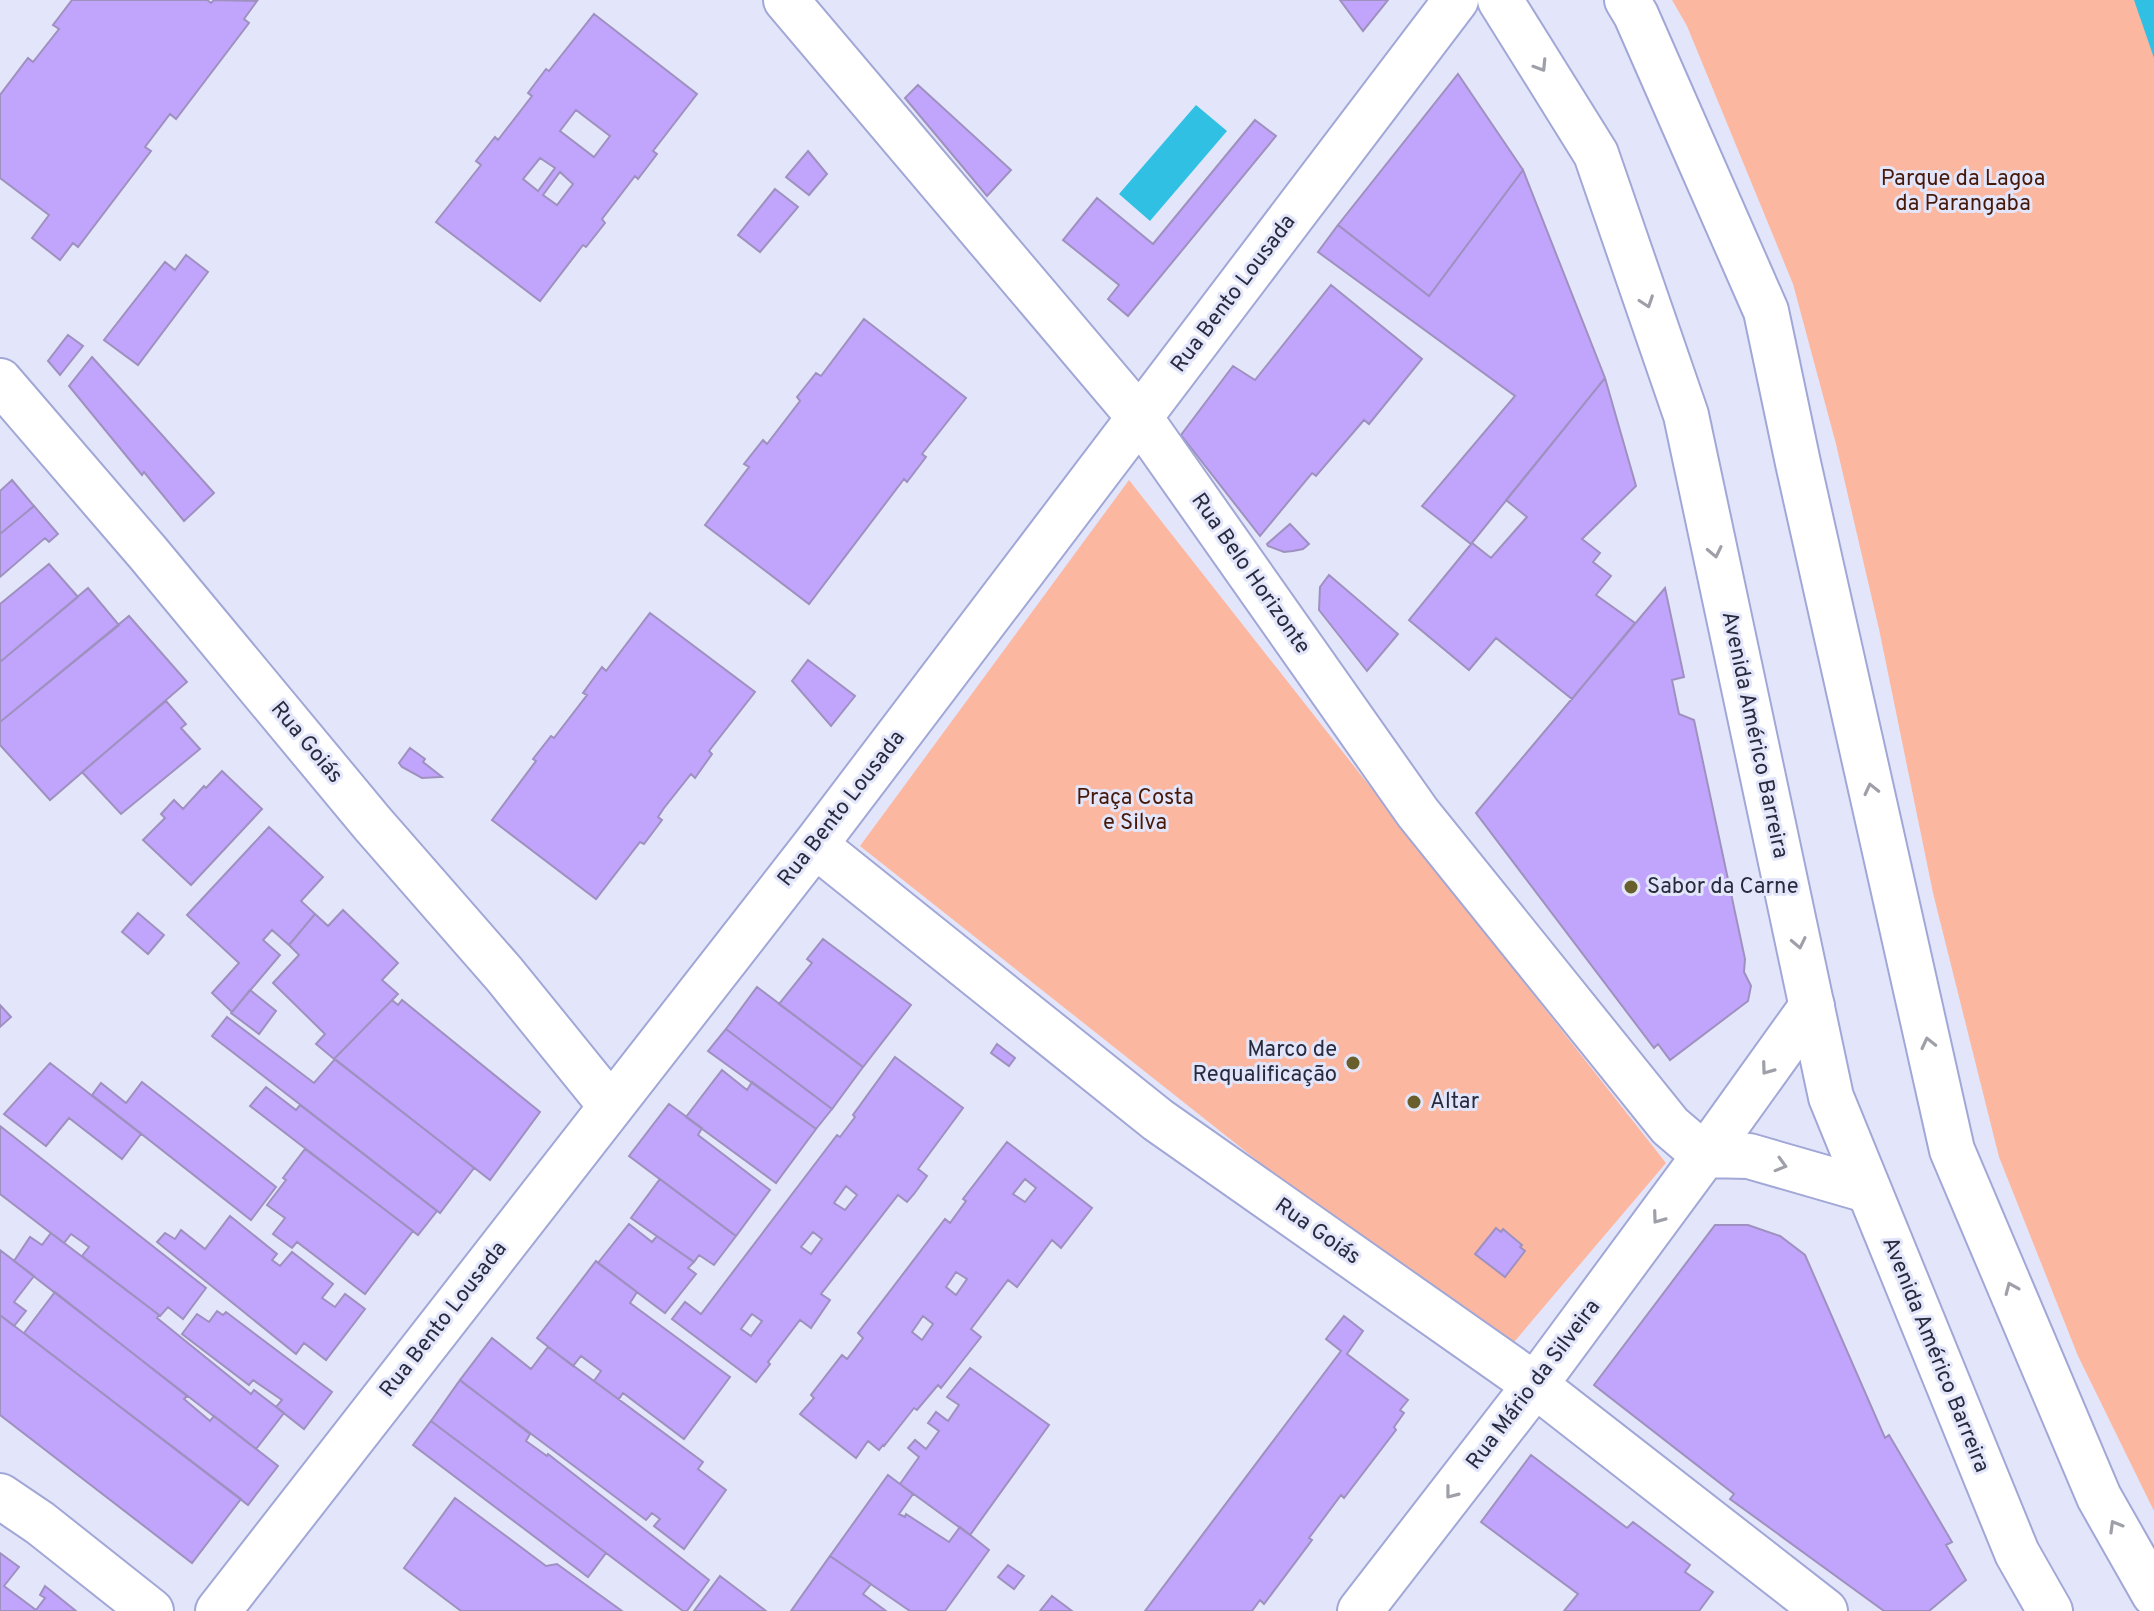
<svg xmlns="http://www.w3.org/2000/svg" width="2154" height="1611" font-family="Overpass,sans-serif">
<style>
.green{fill:#fcb7a0}
.water{fill:#30c0e4}
.building{fill:#c1a4fc;stroke:#9f91bf;stroke-width:2;fill-rule:evenodd}
.lines{fill:none;stroke-linecap:round;stroke-linejoin:round}
.minor-casing{stroke:#a1a7d6;stroke-width:48}
.major-casing{stroke:#a1a7d6;stroke-width:48}
.minor{stroke:#fff;stroke-width:44}
.major{stroke:#fff;stroke-width:44}
.oneway{stroke:#9e9fa8}
.poi-dot{fill:#695f2c;stroke:#e3e6fa;stroke-width:3}
.labels{text-anchor:middle;dominant-baseline:central;stroke-width:6;stroke-linejoin:round;paint-order:stroke}
.park-label{font-size:22px;fill:#471909;stroke:#e3e6fa}
.street-label{font-size:22px;fill:#282a3d;stroke:#e3e6fa}
.poi-label{font-size:22px;fill:#282a3d;stroke:#e3e6fa;text-anchor:start}
</style>
<rect width="100%" height="100%" fill="#e3e6fa"/>
<path class="green" d="M1672,0H2154V1511L2078,1356L1999,1157L1933,893L1879,629L1836,444L1793,284L1687,26Z
M1129,480L1666,1163L1503,1355L860,846Z"/>
<path class="water" d="M2134,0H2154V58Z
M1196,105L1227,131L1150,221L1119,194Z"/>
<path class="building" d="M72,0H207L211,3L214,0L257,1L244,19L249,23L176,119L170,114L145,147L151,151L78,247L73,243L60,260L32,238L49,215L0,178V95L28,58L33,62L59,29L53,25Z
M1340,0H1388L1363,31Z
M594,14L697,94L653,151L657,154L638,179L635,176L602,219L605,223L586,247L583,245L540,301L436,222L481,165L476,161L495,137L498,140L532,96L528,93L546,69L549,71ZM576,110L610,136L594,157L560,131ZM540,158L555,168L538,191L523,179ZM560,172L573,184L557,205L543,195Z
M1458,74L1523,170L1429,296L1338,225Z
M918,85L1011,170L987,196L905,98Z
M1255,120L1276,136L1128,316L1108,299L1119,285L1063,240L1097,198L1153,244Z
M808,151L827,174L809,195L786,177Z
M1523,170L1605,378L1471,544L1422,506L1515,396L1318,252L1338,225L1429,296Z
M775,189L798,207L760,252L738,235Z
M186,255L208,272L138,365L104,340L165,262L175,270Z
M1331,285L1422,359L1369,424L1364,420L1316,476L1312,473L1260,536L1181,435L1233,366L1255,380Z
M864,319L966,398L922,454L926,457L907,482L904,479L809,604L705,525L749,467L744,464L763,440L767,444L800,401L797,397L816,373L821,376Z
M68,335L83,346L60,375L48,361Z
M92,357L214,493L184,521L144,472L142,475L69,386Z
M1605,378L1636,486L1582,539L1600,553L1593,562L1611,576L1596,595L1635,623L1572,699L1496,638L1469,670L1409,620L1472,543L1491,558L1527,517L1506,500Z
M12,480L34,506L0,534V491Z
M34,506L58,534L49,542L45,538L0,577V534Z
M1290,524L1309,544L1303,549L1293,551L1284,552L1268,546L1267,544Z
M49,564L78,597L0,662V604Z
M1329,575L1398,634L1367,671L1319,610L1320,587Z
M88,588L119,625L0,722V662Z
M1665,588L1684,677L1672,680L1679,714L1694,720L1745,959L1744,972L1751,986L1748,1001L1670,1060L1658,1044L1654,1048L1476,813Z
M650,613L755,692L709,751L712,754L695,778L691,774L664,808L658,817L662,820L644,844L640,842L596,899L492,820L536,761L533,759L551,736L554,738L587,695L583,693L602,667L606,671Z
M129,616L187,682L50,800L0,745V722Z
M808,660L855,696L831,726L792,681Z
M166,701L186,724L181,728L200,749L121,814L82,772Z
M410,748L425,759L423,762L442,777L422,778L402,767L399,763Z
M222,771L262,809L191,885L143,840L165,818L161,814L174,800L183,809L204,786L206,788Z
M269,827L323,877L301,901L315,914L289,945L272,930L263,940L280,955L232,1012L212,993L239,963L187,915Z
M343,910L398,963L382,980L398,994L334,1059L316,1044L325,1034L273,983L299,955L289,945L315,914L328,926Z
M138,913L164,935L148,954L122,932Z
M823,939L911,1005L863,1067L779,1004L812,963L807,959Z
M757,987L863,1067L832,1109L726,1029Z
M250,990L276,1011L259,1034L231,1013Z
M392,1000L398,1005L402,1000L540,1112L490,1180L334,1059Z
M0,1005L11,1017L0,1027Z
M227,1017L314,1083L335,1059L474,1168L440,1213L213,1037L212,1036Z
M726,1029L832,1109L816,1129L708,1051Z
M997,1044L1015,1058L1009,1066L991,1053Z
M895,1057L963,1108L918,1169L927,1176L914,1194L907,1202L898,1195L821,1294L830,1300L811,1328L800,1320L768,1362L770,1364L756,1382L672,1319L685,1302L701,1314L837,1135L840,1137L855,1117L853,1115ZM846,1186L857,1195L845,1210L834,1203ZM813,1232L822,1239L811,1254L801,1247ZM752,1314L762,1321L751,1336L741,1329Z
M50,1063L141,1134L122,1159L69,1118L46,1146L4,1114Z
M722,1070L747,1090L752,1082L816,1129L776,1183L686,1117Z
M142,1082L276,1187L251,1220L92,1095L101,1083L126,1103Z
M266,1087L296,1110L300,1105L437,1211L418,1235L250,1106Z
M669,1104L702,1128L698,1135L770,1190L736,1236L629,1156Z
M0,1126L206,1288L183,1319L168,1307L160,1316L159,1315L82,1256L89,1247L81,1241L71,1234L64,1243L0,1194Z
M1007,1142L1092,1208L1061,1248L1052,1240L1017,1287L1008,1280L971,1329L981,1337L941,1388L938,1385L917,1410L914,1408L884,1446L883,1445L879,1450L868,1441L856,1458L800,1414L814,1398L811,1395L842,1355L847,1359L863,1338L858,1333L945,1219L950,1223L966,1201L963,1199ZM1025,1179L1036,1188L1025,1202L1013,1194ZM956,1272L967,1279L956,1295L946,1287ZM923,1316L933,1324L922,1340L912,1332Z
M305,1149L413,1231L365,1294L297,1242L292,1248L273,1234L285,1218L267,1205L286,1180L283,1178Z
M660,1179L736,1236L714,1265L699,1255L694,1262L631,1218Z
M230,1216L277,1254L272,1260L280,1266L292,1252L333,1284L322,1298L335,1307L345,1294L365,1309L326,1360L304,1343L296,1354L157,1242L165,1233L175,1239L181,1230L205,1249Z
M629,1224L652,1242L657,1236L694,1262L688,1268L696,1274L665,1313L598,1263Z
M1715,1225H1748L1780,1236L1805,1255L1885,1438L1889,1435L1952,1542L1946,1545L1966,1580L1929,1611H1884L1730,1499L1734,1494L1594,1385Z
M1496,1228L1501,1232L1503,1229L1522,1245L1520,1247L1525,1251L1505,1277L1475,1254Z
M51,1233L159,1315L157,1318L251,1394L254,1390L284,1413L256,1449L14,1261L30,1237L42,1245Z
M0,1250L34,1276L14,1302L26,1311L14,1326L0,1315Z
M596,1261L637,1292L630,1303L730,1377L684,1439L623,1393L619,1399L617,1398L594,1381L601,1371L581,1356L573,1366L537,1338Z
M55,1292L187,1396L184,1399L210,1421L214,1416L278,1466L248,1505L24,1333Z
M217,1311L223,1315L226,1312L332,1392L304,1429L276,1407L282,1400L253,1380L249,1385L182,1334L197,1314L209,1322Z
M0,1315L241,1499L192,1563L0,1415Z
M1344,1316L1363,1331L1347,1354L1408,1400L1400,1410L1404,1413L1394,1427L1396,1430L1344,1498L1341,1495L1309,1538L1312,1540L1264,1604L1260,1600L1252,1611H1145L1341,1351L1326,1339Z
M492,1338L531,1369L548,1347L703,1462L698,1469L726,1490L684,1549L654,1526L660,1519L652,1513L646,1520L462,1382L460,1380Z
M970,1368L1049,1425L970,1535L900,1484L919,1457L908,1448L915,1440L926,1449L939,1431L928,1423L936,1412L948,1421L959,1405L947,1397Z
M460,1380L530,1434L526,1441L547,1456L548,1454L709,1580L687,1611H683L431,1421Z
M431,1421L606,1553L588,1577L413,1445Z
M1531,1455L1627,1528L1633,1522L1690,1565L1685,1572L1713,1592L1699,1611H1564L1578,1594L1481,1522Z
M888,1475L913,1494L899,1514L905,1517L906,1514L949,1542L960,1527L989,1550L945,1611H910L830,1556Z
M455,1498L546,1566L557,1564L622,1611H461L404,1568Z
M0,1553L19,1567L4,1586L36,1610L45,1598L40,1595L45,1586L76,1611H0Z
M830,1556L871,1584L863,1594L886,1611H791Z
M1008,1565L1024,1576L1014,1589L998,1577Z
M720,1576L766,1611H694Z
M1052,1596L1072,1611H1040Z"/>
<g class="lines">
<g class="minor-casing">
<path id="minor" d="M786,0L1140,418L1418,813L1670,1126L1704,1155
M0,381L148,553L372,823L504,974L611,1106
M815,845L1158,1120L1535,1385L1825,1611
M1704,1155L1749,1156L1867,1190
M0,1496L40,1523L151,1611
M218,1611L815,845L1456,0
M1360,1611L1535,1385L1721,1133L1812,1006"/>
</g>
<g class="major-casing">
<path id="major" d="M1500,0L1596,154L1686,415L1831,1097L2017,1553L2050,1611
M1627,0L1636,15L1766,311L1798,463L1952,1150L2099,1497L2154,1594"/>
</g>
<use href="#minor" class="minor"/>
<use href="#major" class="major"/>
</g>
<defs><path id="oneway-chevron" d="M-2-3.5L2.5 0L-2 3.5" fill="none" stroke-width="1.6" stroke-linecap="round" stroke-linejoin="round" transform="scale(2)"/></defs>
<g class="oneway">
<use href="#oneway-chevron" transform="translate(1541 66) rotate(58)"/>
<use href="#oneway-chevron" transform="translate(1647 302) rotate(71)"/>
<use href="#oneway-chevron" transform="translate(1715 552) rotate(78)"/>
<use href="#oneway-chevron" transform="translate(1871 789) rotate(-103)"/>
<use href="#oneway-chevron" transform="translate(1799 943) rotate(78)"/>
<use href="#oneway-chevron" transform="translate(1928 1043) rotate(-103)"/>
<use href="#oneway-chevron" transform="translate(1767 1069) rotate(126)"/>
<use href="#oneway-chevron" transform="translate(1781 1165) rotate(16)"/>
<use href="#oneway-chevron" transform="translate(1658 1218) rotate(126)"/>
<use href="#oneway-chevron" transform="translate(2011 1288) rotate(-113)"/>
<use href="#oneway-chevron" transform="translate(1451 1493) rotate(128)"/>
<use href="#oneway-chevron" transform="translate(2115 1526) rotate(-120)"/>
</g>
<g class="poi-dot">
<circle cx="1631" cy="887" r="8"/>
<circle cx="1353" cy="1063" r="8"/>
<circle cx="1414" cy="1102" r="8"/>
</g>
<g class="labels">
<g class="park-label">
<text x="1963" y="179">Parque da Lagoa<tspan x="1963" dy="25">da Parangaba</tspan></text>
<text x="1135" y="798">Praça Costa<tspan x="1135" dy="25">e Silva</tspan></text>
</g>
<g class="street-label">
<text transform="translate(1234 294) rotate(-53)">Rua Bento Lousada</text>
<text transform="translate(1250 574) rotate(55)">Rua Belo Horizonte</text>
<text transform="translate(1754 735) rotate(78)">Avenida Américo Barreira</text>
<text transform="translate(306 743) rotate(50)">Rua Goiás</text>
<text transform="translate(842 809) rotate(-52)">Rua Bento Lousada</text>
<text transform="translate(1317 1232) rotate(35)">Rua Goiás</text>
<text transform="translate(444 1320) rotate(-52)">Rua Bento Lousada</text>
<text transform="translate(1935 1355) rotate(68)">Avenida Américo Barreira</text>
<text transform="translate(1534 1385) rotate(-53)">Rua Mário da Silveira</text>
</g>
<g class="poi-label">
<text x="1647" y="887">Sabor da Carne</text>
<text x="1337" y="1050" text-anchor="end">Marco de<tspan x="1337" dy="25">Requalificação</tspan></text>
<text x="1430" y="1102">Altar</text>
</g>
</g>
</svg>
